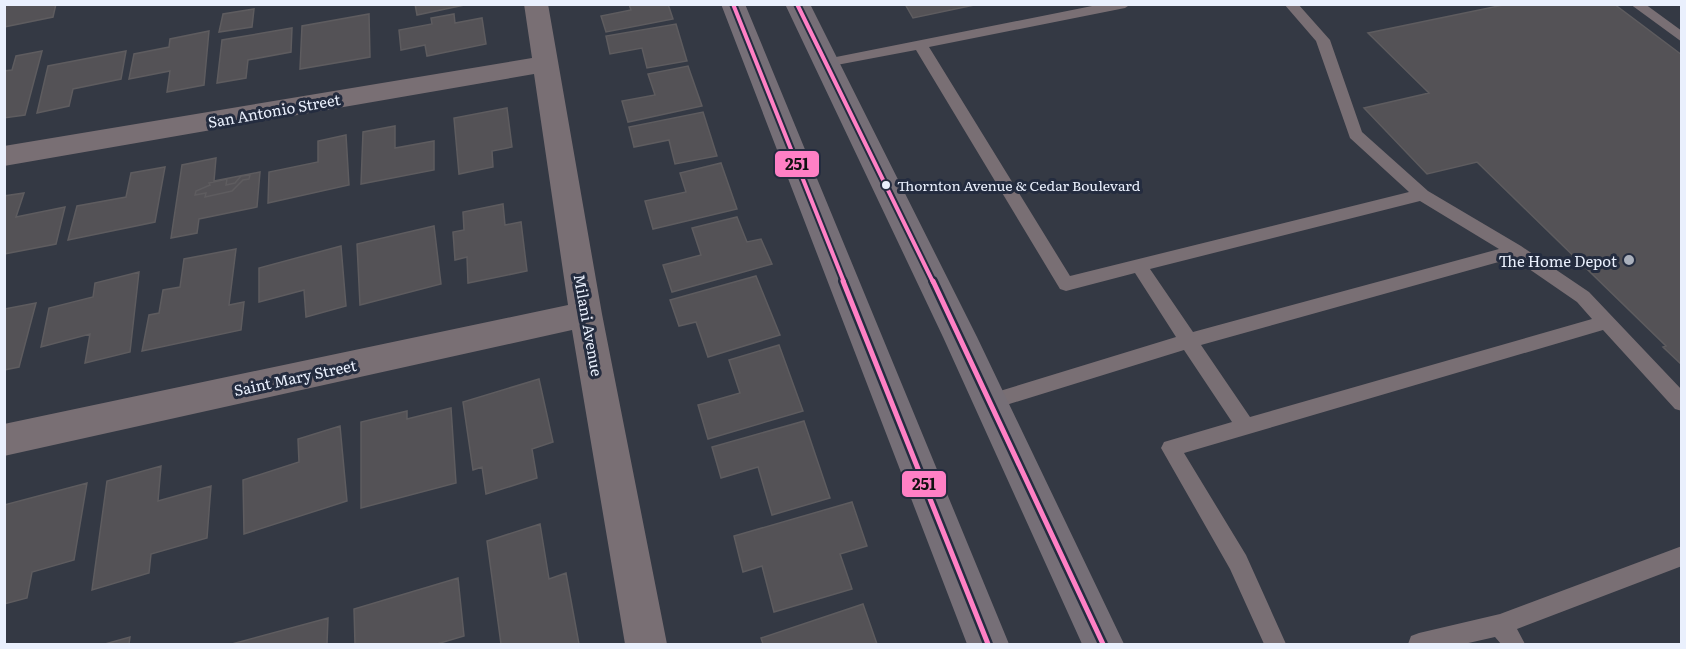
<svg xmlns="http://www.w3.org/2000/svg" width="1686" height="649" font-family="Literata,serif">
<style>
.building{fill:#545256;stroke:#5e5c5f;stroke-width:1.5}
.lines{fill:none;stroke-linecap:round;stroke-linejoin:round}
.lane{fill:#796f74;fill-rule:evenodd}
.street{fill:#796f74;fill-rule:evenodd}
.primary{fill:#766f77;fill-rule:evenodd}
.bus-1-far1-casing{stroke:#242c3f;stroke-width:8}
.bus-1-casing{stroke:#242c3f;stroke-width:10}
.bus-1-far1{stroke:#ff80c5;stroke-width:4}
.bus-1{stroke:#ff80c5;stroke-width:5}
.bus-dot{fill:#eaf0fd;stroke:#242c3f;stroke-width:2}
.poi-dot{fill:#aab0bc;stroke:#242c3f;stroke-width:2}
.labels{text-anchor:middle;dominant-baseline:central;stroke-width:6;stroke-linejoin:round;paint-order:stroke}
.bus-label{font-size:14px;fill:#eaf0fd;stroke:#242c3f;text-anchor:start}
.street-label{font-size:15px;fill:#eaf0fd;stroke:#242c3f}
.poi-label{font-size:15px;fill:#eaf0fd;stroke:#242c3f;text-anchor:end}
.line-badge{stroke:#242c3f;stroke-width:2}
.pale-badge-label{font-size:16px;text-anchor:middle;font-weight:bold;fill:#111}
</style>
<rect width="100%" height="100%" fill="#343944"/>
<path class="building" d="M4,4H56L53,17L4,27Z
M415,4H469L417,15Z
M629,4H668L673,19L606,32L601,16L631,10Z
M905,4H979L913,18Z
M1508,4H1614L1682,55V365L1663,347L1666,346L1477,162L1427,174L1364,108L1429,93L1368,33Z
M254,9L252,27L219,32L223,14Z
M369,14L370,57L300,69L302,26Z
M454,14L455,23L482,18L486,44L427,56L425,45L401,50L399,30L432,24L431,18Z
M676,24L687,61L647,68L642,48L610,54L606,36Z
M292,28L291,52L248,60L246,78L217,83L222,40Z
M209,31L204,85L167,92L170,71L129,79L134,54L169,47L170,39Z
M42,51L25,115L4,118V71L12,70L16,56Z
M126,51L121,79L73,89L69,106L37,113L48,66Z
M688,66L702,106L628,122L622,101L655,95L648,74Z
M507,108L512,147L492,151L493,167L459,174L454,118Z
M703,112L717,156L675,164L669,140L634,147L629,127Z
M395,126V148L434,141V170L361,184L363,132Z
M346,135L349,185L268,203L269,172L318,162V141Z
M216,158L214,181L260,172L257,207L199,219L197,233L171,238L182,165Z
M721,163L737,209L653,229L645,201L686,192L680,173Z
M165,167L155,222L68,240L77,206L126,197L131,173Z
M250,175L249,179L243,180L232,191L205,197L206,193L195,195L196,191L210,185L209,183L227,179L226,185L235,183L241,176Z
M24,193L16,217L65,207L56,244L4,254V196Z
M503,204L505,225L521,222L527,271L468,283L467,257L455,260L453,232L464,230L463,212Z
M737,217L747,242L761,239L772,264L672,292L663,265L701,255L692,228Z
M434,226L441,284L360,305L357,244Z
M341,246L346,306L306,317L304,290L259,302V268Z
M236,249L229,305L244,302L241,330L142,351L149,315L159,313L163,290L180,287L184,259Z
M139,272L130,352L85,363L90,334L41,347L49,308L93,297L95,283Z
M756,276L780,335L708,357L696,322L679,326L670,300Z
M36,303L19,367L4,370V309Z
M779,345L803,411L708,439L698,405L740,393L729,360Z
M539,379L553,442L532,449L537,478L486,494L482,467L473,470L463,402Z
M451,408L456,483L361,508V422L407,411V419Z
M804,421L830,498L772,515L758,467L721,478L712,447Z
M340,426L347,501L244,534L243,480L299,462L298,439Z
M161,466L158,501L211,486L207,538L151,554L149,573L92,590L107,481Z
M87,483L74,560L32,572L27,598L4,604V505Z
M852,502L867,546L840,554L852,589L774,612L762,566L743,572L734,536Z
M540,524L549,579L566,573L579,644H501L487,541Z
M458,578L464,636L437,644H355L354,609Z
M863,604L877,644H763L761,638Z
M328,618L327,644H232Z
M130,637L129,644H105Z"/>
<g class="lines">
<path class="lane" d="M1102,4H1131L1125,8L929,47L1070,276L1409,192L1350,138L1316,41L1284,4H1298L1330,40L1362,132L1428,191L1521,246L1589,292L1682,390V411L1675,409L1603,330L1184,453L1246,555L1286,644H1264L1230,569L1161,448L1164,442L1232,422L1184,350L990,410L983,408L980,402L983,396L990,394L1176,337L1135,273L1066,291L1060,289L916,50L826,67L819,63L826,59ZM1420,201L1499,249L1193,332L1150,269ZM1513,258L1577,302L1592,319L1250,417L1201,345Z
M1630,4H1645L1682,31V42Z
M1682,546V566L1517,629L1525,644H1501L1495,637L1464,644H1408L1411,636L1419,633L1500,614Z"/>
<path class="street" d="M524,4H548L602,314L667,644H625L572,330L4,456V424L568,305L534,74L4,166V146L532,58Z"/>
<path class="primary" d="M721,4H745L1009,644H967Z
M785,4H810L977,337L1124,644H1082L943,337Z"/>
<g class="bus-1-far1-casing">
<path id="bus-1-far1" d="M733,4L844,282
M797,4L933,282"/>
</g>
<g class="bus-1-casing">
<path id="bus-1" d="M843,281L988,644
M933,281L1103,644"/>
</g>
<use href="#bus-1-far1" class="bus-1-far1"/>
<use href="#bus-1" class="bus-1"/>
</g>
<circle class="bus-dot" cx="886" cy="185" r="5"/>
<circle class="poi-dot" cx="1629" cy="260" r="6"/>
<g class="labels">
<g class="bus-label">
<text x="897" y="185">Thornton Avenue &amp; Cedar Boulevard</text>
</g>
<g class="street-label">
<text transform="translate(274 110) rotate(-10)">San Antonio Street</text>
<text transform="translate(589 325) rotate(80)">Milani Avenue</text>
<text transform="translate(295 377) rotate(-12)">Saint Mary Street</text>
</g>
<g class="poi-label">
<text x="1617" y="260">The Home Depot</text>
</g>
</g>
<g class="line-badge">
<rect x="774" y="150" width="46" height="28" rx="6" fill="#ff80c5"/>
<rect x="901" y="470" width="46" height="28" rx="6" fill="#ff80c5"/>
</g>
<g class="pale-badge-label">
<text x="797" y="170">251</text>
<text x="924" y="490">251</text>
</g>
<rect width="1686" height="649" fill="none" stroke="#eaf0fd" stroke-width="12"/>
</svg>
